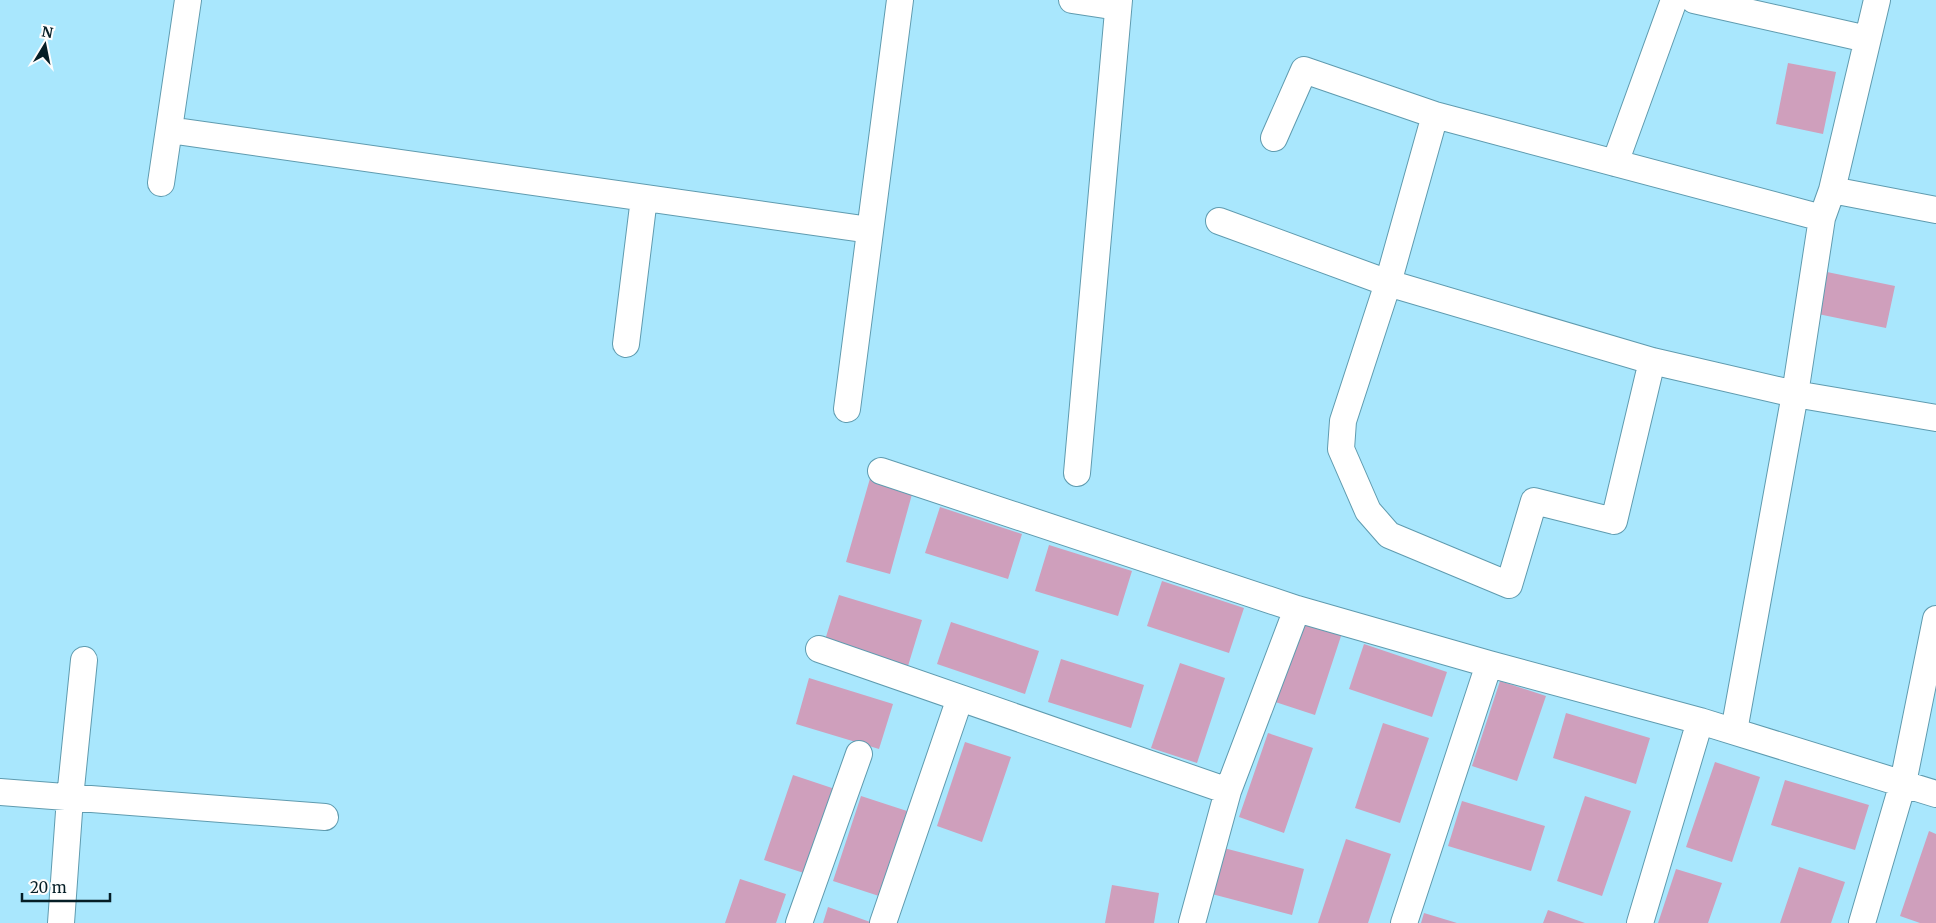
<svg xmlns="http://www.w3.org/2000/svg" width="1936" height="923" font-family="Merriweather,serif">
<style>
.building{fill:#cf9fbc}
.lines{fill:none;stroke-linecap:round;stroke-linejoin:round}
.minor-casing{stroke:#5f9baf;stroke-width:28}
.minor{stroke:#fff;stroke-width:26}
</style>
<rect width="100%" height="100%" fill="#a9e7fd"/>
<path class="building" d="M1788,63L1836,72L1823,134L1776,124Z
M1827,272L1895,286L1886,328L1818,314Z
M871,475L914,487L890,574L846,562Z
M940,507L1022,534L1008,579L925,553Z
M1049,545L1132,571L1118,616L1035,591Z
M1162,581L1244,608L1229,653L1147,626Z
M839,595L922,620L908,666L825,640Z
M1298,615L1343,630L1315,715L1269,700Z
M951,622L1039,651L1025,694L937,664Z
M1364,644L1447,672L1432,717L1349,689Z
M1061,659L1144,685L1131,728L1048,702Z
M1180,663L1225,678L1197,763L1151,748Z
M809,678L893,704L879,749L796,724Z
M1500,681L1546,696L1517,781L1472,766Z
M1566,713L1650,738L1636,784L1553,758Z
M1383,723L1429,738L1400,823L1355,808Z
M1268,733L1313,748L1284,833L1239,817Z
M965,742L1011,757L982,842L937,826Z
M1715,762L1760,777L1732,862L1686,847Z
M793,775L838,790L810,875L764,860Z
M1785,780L1869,805L1855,850L1771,825Z
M861,796L907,811L879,896L833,881Z
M1585,796L1631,811L1602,896L1557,881Z
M1462,801L1545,826L1531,871L1448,846Z
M1929,831L1936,834V923H1920L1900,916Z
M1346,839L1391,854L1368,923H1318Z
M1220,847L1304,869L1292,915L1208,893Z
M1799,867L1845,882L1831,923H1780Z
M1676,869L1722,883L1708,923H1658Z
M740,879L786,894L776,923H725Z
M1112,885L1159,893L1154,923H1105Z
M828,907L873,923H823Z
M1548,910L1585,923H1543Z
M1424,913L1457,923H1421Z"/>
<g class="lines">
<g class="minor-casing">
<path id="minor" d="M1072,0L1118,7
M1694,0L1867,39
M169,130L870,230
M1274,138L1304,70L1435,115L1822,218
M1615,163L1674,0
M161,183L188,0
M1832,190L1936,210
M1219,221L1388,283L1435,115
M626,344L644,198
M1652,361L1614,521L1534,501L1509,585L1389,535L1368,511L1341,449L1343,421L1388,283L1652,361L1795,394L1936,418
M847,409L900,0
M881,471L1297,609L1489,664L1700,721L1936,794
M1077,473L1119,0
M819,649L1228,791
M1734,731L1795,394L1822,218L1832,190L1877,0
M0,792L325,817
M61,923L70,798L84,660
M799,923L859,754
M883,923L960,698
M1192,923L1228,791L1297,609
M1404,923L1489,664
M1640,923L1700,721
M1862,923L1903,783L1936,619"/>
</g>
<use href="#minor" class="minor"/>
</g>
<g transform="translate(45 45) rotate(10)" stroke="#fdfdfd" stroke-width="4" paint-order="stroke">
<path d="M0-4L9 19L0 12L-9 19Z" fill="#051e26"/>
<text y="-8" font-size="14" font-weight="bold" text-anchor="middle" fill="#051e26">N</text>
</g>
<path d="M22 893v8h88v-8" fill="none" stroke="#051e26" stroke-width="2.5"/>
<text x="30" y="893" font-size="15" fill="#051e26" stroke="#fdfdfd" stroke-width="4" paint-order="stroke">20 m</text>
</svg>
